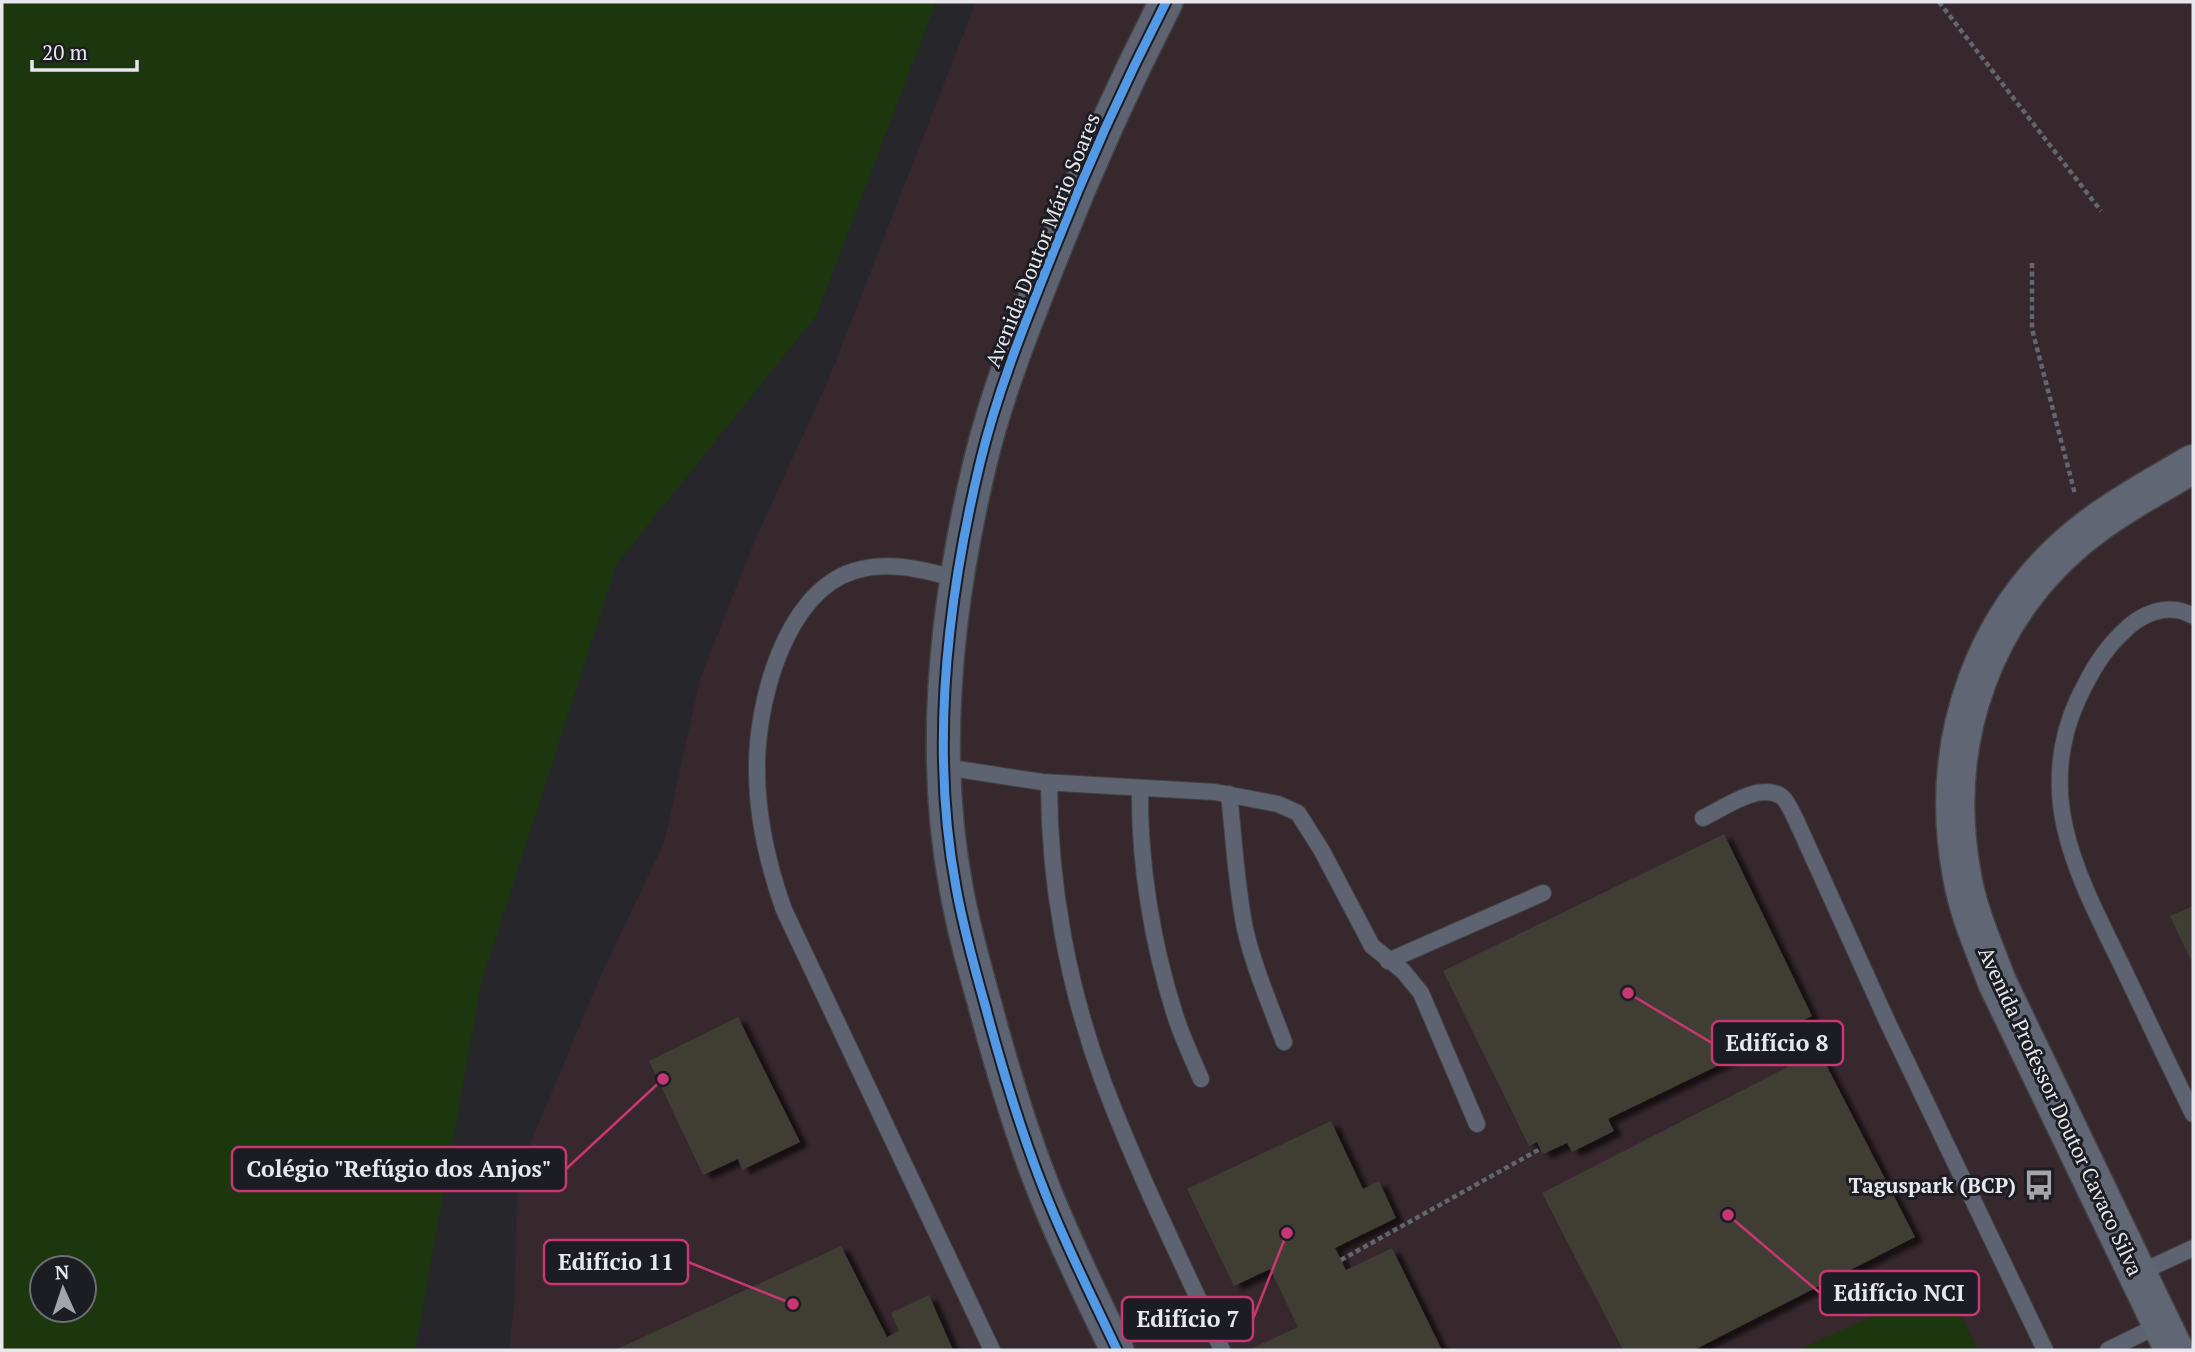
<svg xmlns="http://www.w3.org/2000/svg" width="2195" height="1352" font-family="'PT Serif',serif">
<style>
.commercial{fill:#37282e}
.green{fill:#1c370d;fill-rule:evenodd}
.building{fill:#413c36;filter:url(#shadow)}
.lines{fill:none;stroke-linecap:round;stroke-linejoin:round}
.lane-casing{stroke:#434345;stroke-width:18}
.street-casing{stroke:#434345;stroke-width:36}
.secondary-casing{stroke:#434345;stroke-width:41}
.path{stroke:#62666e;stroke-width:4.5;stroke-dasharray:5 3.5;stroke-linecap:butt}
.lane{stroke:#5d6370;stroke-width:16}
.street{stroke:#5d6370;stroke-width:33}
.secondary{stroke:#606673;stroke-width:38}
.cycleway-casing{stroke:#1c1c23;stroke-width:13}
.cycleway{stroke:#5399e6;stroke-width:9}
.labels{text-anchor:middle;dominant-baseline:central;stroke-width:6;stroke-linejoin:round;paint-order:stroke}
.street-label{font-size:21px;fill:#e7e7ed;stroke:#1c1c23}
.poi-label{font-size:21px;font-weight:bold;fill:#e7e7ed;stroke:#1c1c23;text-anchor:end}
.leader{fill:none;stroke:#c83771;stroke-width:2.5}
.callout-dot{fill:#c83771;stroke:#1c1c23;stroke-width:2.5}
.callout{fill:#1c1c23;stroke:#c83771;stroke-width:2.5}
.callout-label{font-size:23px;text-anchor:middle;font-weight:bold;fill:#e7e7ed}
</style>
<defs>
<filter id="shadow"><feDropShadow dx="8" dy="4.5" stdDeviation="2" flood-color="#0009"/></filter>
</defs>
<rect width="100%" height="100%" fill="#27272b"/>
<path class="commercial" d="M976,2H2193V1350H509L514,1305L518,1173L600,977L664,843L700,679L755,540L828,381Z"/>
<path class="green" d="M2,2H936L816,316L617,563L481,983L415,1350H2ZM42,1268H84V1310H42Z
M1945,1283L1978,1350H1798Z"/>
<path class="building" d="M1724,834L1812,1016L1785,1029L1790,1041L1752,1060L1748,1051L1608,1119L1614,1131L1572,1152L1567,1143L1543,1154L1537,1142L1529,1146L1443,971Z
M2193,906V965L2170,916Z
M738,1017L800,1142L742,1170L738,1159L703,1175L649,1061Z
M1819,1051L1915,1237L1694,1350H1623L1542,1193Z
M1331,1121L1363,1189L1379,1181L1396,1218L1335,1248L1346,1270L1392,1248L1442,1350H1248L1298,1327L1270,1269L1234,1286L1187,1189Z
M841,1246L887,1337L899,1331L891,1313L929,1295L953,1350H615Z"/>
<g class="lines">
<g class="lane-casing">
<path id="lane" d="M958,579C924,570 889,560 854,571C784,593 756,705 757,770C757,818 768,865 784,910L992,1350
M2193,616C2168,601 2140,614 2122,633C2102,652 2090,674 2078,699C2033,797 2079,878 2122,966C2145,1015 2169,1065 2193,1114
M945,767L1042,782L1215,792L1278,804L1298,813L1322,851L1372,946L1403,971L1421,993L1477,1124
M1049,783C1049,884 1068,988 1104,1084C1138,1174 1182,1262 1222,1350
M1140,788C1139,863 1152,943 1175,1015C1182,1037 1192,1058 1201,1079
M1229,794C1234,839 1236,884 1245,929C1254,968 1270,1004 1284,1042
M1703,818C1724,808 1759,782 1781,796C1788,801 1792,813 1796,820L1887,1021L2045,1350
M1388,961L1543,893
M2137,1274L2193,1248
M2108,1350L2161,1324"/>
</g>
<g class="street-casing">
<path id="street" d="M1117,1350C1093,1299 1067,1248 1046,1195C1021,1133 1002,1069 985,1005C974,966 963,927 956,887C930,749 947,600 980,463C997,392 1025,323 1052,255C1086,168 1124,84 1166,2"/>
</g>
<g class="secondary-casing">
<path id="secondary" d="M2174,1350L1997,982C1984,947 1968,912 1962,876C1937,742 1983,608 2093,526C2125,502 2159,484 2193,464"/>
</g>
<path class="path" d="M1939,2L2101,211
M2032,263V329L2075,494
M1341,1260L1540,1149"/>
<use href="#lane" class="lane"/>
<use href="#street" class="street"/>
<use href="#secondary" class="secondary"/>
<g class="cycleway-casing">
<path id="cycleway" d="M1117,1350C1093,1299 1067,1248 1046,1195C1021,1133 1002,1069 985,1005C974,966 963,927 956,887C930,749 947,600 980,463C997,392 1025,323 1052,255C1086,168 1124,84 1166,2"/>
</g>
<use href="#cycleway" class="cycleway"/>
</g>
<defs>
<g id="bus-bare" transform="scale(2.415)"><path d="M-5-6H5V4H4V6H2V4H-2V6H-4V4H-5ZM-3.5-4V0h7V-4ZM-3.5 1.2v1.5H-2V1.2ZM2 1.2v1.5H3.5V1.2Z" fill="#a4a4a9" stroke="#1c1c23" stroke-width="2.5" paint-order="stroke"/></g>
</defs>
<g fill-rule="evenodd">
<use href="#bus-bare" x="2039" y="1185"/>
</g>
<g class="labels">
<g class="street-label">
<text transform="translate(1042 240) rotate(-68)">Avenida Doutor Mário Soares</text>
<text transform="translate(2061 1111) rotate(65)">Avenida Professor Doutor Cavaco Silva</text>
</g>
<g class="poi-label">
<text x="2016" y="1185">Taguspark (BCP)</text>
</g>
</g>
<path class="leader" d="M1628 993L1712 1043M663 1079L566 1169M793 1304L688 1262M1728 1215L1820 1293M1287 1233L1253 1319"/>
<g class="callout-dot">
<circle cx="1628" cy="993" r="7"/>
<circle cx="663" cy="1079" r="7"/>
<circle cx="793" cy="1304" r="7"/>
<circle cx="1728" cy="1215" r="7"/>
<circle cx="1287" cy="1233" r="7"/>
</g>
<g class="callout">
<rect x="1712" y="1021" width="131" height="44" rx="7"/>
<rect x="232" y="1147" width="334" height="44" rx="7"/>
<rect x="544" y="1240" width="144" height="44" rx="7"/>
<rect x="1820" y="1271" width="159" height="44" rx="7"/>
<rect x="1122" y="1297" width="131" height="44" rx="7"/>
</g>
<g class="callout-label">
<text x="1777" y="1051">Edifício 8</text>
<text x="399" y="1177">Colégio "Refúgio dos Anjos"</text>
<text x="616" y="1270">Edifício 11</text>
<text x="1899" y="1301">Edifício NCI</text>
<text x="1188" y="1327">Edifício 7</text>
</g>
<rect width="2195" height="1352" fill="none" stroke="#e7e7ed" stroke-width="7"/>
<g transform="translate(63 1289) rotate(357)"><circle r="33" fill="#1c1c23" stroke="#6d6d74" stroke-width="2"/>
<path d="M0-5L12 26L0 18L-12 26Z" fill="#a4a4a9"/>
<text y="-10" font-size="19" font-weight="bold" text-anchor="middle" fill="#e7e7ed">N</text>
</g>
<path d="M32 60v10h105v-10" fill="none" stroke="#e7e7ed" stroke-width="3.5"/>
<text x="42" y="60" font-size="21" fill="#e7e7ed" stroke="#1c1c23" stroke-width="5" paint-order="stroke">20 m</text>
</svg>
